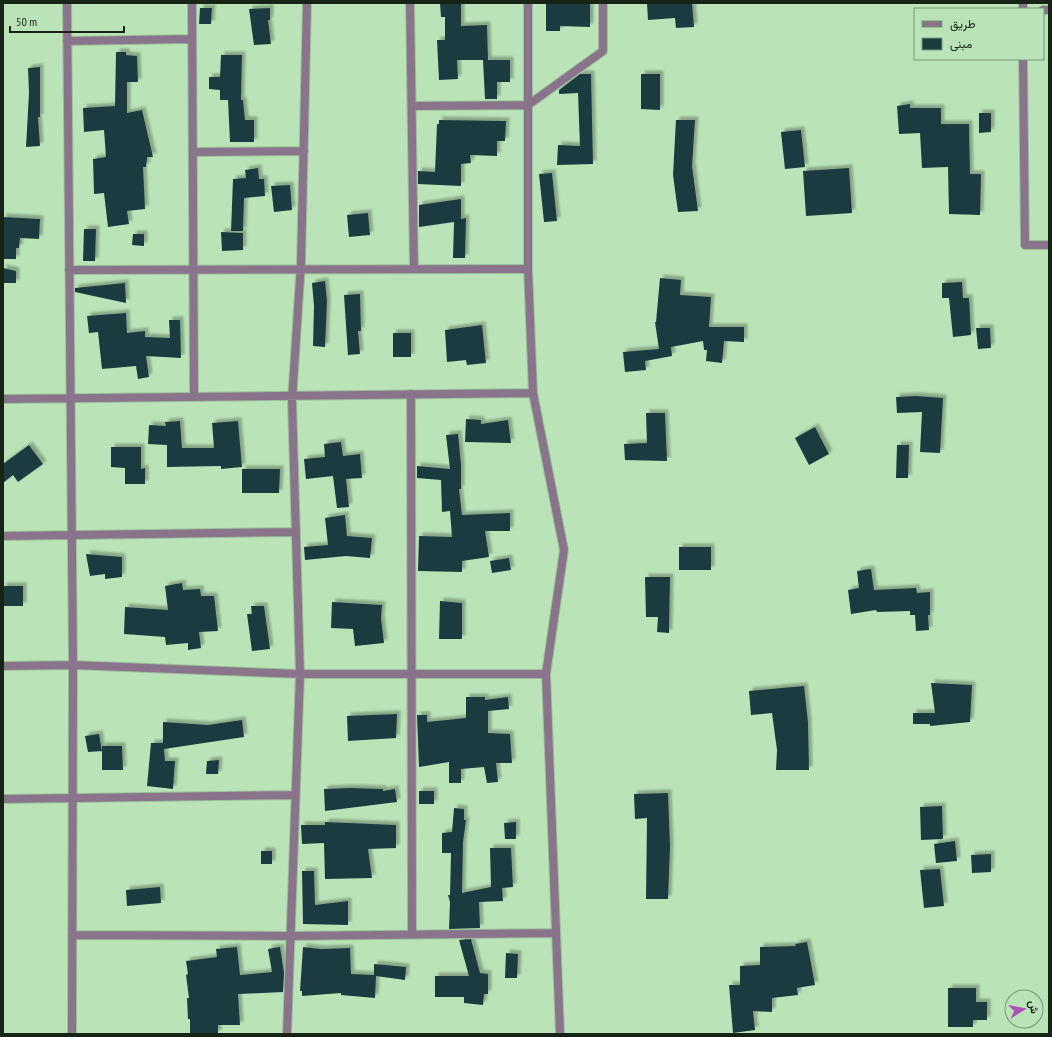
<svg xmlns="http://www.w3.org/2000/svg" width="1052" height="1037" font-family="'PT Sans Narrow',Vazirmatn,sans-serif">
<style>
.building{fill:#1b3b3f;filter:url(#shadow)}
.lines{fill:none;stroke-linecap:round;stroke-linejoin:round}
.minor-casing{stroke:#9cc19a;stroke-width:10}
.minor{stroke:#8a748c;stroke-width:8}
</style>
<defs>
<filter id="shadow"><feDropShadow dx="3.5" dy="-3.5" stdDeviation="1" flood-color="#0004"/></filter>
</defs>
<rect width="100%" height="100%" fill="#bae4b8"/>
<path class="building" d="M440,3H461V26L487,25L488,60H510V82H497V99H485L483,60H457L458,79L439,80L437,40H445V17H441Z
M546,3H590V27L560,26V31H546Z
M647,3H692L694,27L676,28L675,18L648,20Z
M200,8H212L211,24H199Z
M270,8V20H268L271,44L254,45L249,9Z
M116,52H126V55L137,56L138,82H127V113L142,110L153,157H147L146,167H143L145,209L127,211L129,224L108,227L104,193L94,194L93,159L106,157L104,130L84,132L83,108L115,106Z
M221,55H242L241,100H243L245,120H254V142H230L228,100H220V90L209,89V77H220Z
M40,67V117H38L40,146L26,147L29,93L28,68Z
M580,74H591L593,164L557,165L558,145L580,146L578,93L559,94V90Z
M641,74H660V110L641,109Z
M910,104V108H941V124H969L970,174H981L980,215L949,214L948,167L922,168L920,133L899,134L897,106Z
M979,113H991V132L979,133Z
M439,120L506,121L505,141H497V156L470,155L471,163L461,164V186L418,184V171L435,172L437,124H439Z
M676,120H695L692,166L698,211L678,212L673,175Z
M801,130L805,167L785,169L781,132Z
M258,168L259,179H264L265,196L244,198L243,231H231L233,179L246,178L245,170Z
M849,168L852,213L806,216L803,171Z
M552,173L557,221L544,222L539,174Z
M290,185L292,210L274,212L271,186Z
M461,199V219L466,218L465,258H453L454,222L419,227V205Z
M368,213L370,235L349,237L347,215Z
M3,217L40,219L39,239L20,238L19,248H16V259H3Z
M84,229H96L95,261H83Z
M221,232L243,233V250L222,251Z
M133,234H144V246L132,245Z
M3,268L16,271V283H3Z
M660,278L681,280L680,295L711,297L709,327H744V342L724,341L722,363L706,361L707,350H704L703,341L671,347L672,356L645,361L646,370L625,372L623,352L659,349L655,322H656Z
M325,281L327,301L325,347L313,346L314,306L312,283Z
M962,282L963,298H969L971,335L953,337L949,298H942V283Z
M125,283L126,303L75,292V288Z
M360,294L361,331H358L360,354L348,355L344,295Z
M126,313L127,333L145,331V337L170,338L169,320H180L181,358L146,356L149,377L138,379L136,366L102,369L98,332L89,333L87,316Z
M482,325L486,363L467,365L466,360L447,362L445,330Z
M976,328H990L991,348L978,349Z
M393,333H411V357H393Z
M916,396L943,398L940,453L920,452L922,412L897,413L896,397Z
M646,413H665L667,461L625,460L624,444L647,443Z
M466,419L481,420V424L508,420L511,443L465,442Z
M180,421L182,448H214L212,423L238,421L242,467L221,469V466L167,467V445L148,444L149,425L166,426L165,422Z
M815,427L829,454L809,465L795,438Z
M458,434L461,464V489H459L462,515L510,513V531H485L489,557L462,561V572L418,571L419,536L452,537L450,511L442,512L441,480L417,478V466L450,469L446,435Z
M341,442L343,456L360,454L362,478L346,479L349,507L337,508L333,476L306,479L304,459L325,457L324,444Z
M29,445L43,464L18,482L13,475L3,483V464Z
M897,445H909L908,478H896Z
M111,447H141V469L145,468V484H125V468L111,467Z
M242,469H280L279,493H242Z
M345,515L347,536L372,538L370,558L346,556L305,560L304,547L328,545L325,518Z
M679,547H711V570H679Z
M86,554L122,557V577L105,579V574L90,576Z
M509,558L511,570L492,573L490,561Z
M871,569L874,590L916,588L917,593L930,592V615H928L929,630L916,631L915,615H910V611L877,612L876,610L851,614L848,590L859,588L857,571Z
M645,577H670L669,633L657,632L658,617H646Z
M182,583L183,590L200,589L201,596H214L218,631L199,632L201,648L188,650V643L166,645L165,637L124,634L125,607L168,610L165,586Z
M3,586H23V606H4Z
M440,601L462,603V639H439Z
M332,602L382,605L381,618L384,643L355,646L353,629L331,628Z
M251,606H264L270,649L252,651L247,614H252Z
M931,683L972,685L970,722L930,726V724H913V713H935Z
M804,686L808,722L809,770H776L777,750L772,713L751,715L749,691Z
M466,697H485V700L508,697L509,709L488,711V733L510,734L512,763H496L498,782L487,783L484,767L461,769V783H449V762L419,767L417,715H427V722L466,718Z
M397,714L396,738L348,741L347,716Z
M242,720L244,737L164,749L165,761H175L173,789L147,786L151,743H163V722L208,725Z
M99,734L102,751L88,752L85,736Z
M102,746H122L123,770H102Z
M219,760L218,774H206L207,761Z
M350,788L383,789V791L395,789L397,802L325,811L324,789Z
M419,791H434V804H419Z
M668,793L670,846L668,899H646L647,818L635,819L634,794Z
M942,806L943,839L921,840L920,807Z
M454,808L464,809V820H466L463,842L462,893L491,887L490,848H511L513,887L502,888L503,901L479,902L480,928L449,929L450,902L448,895H450L451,853H442V833L452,832Z
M325,822L396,825V848L368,849L372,878L325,879L324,843L302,844L301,825H325Z
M516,822V839H505L504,823Z
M955,841L957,861L936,863L934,844Z
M261,851H272V864H261Z
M991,854V872L972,873L971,855Z
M940,869L944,906L924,908L920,870Z
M302,871H314L315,905L348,901V925L303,924Z
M160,887L161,903L127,906L126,890Z
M471,939L480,973L488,974V994H484L483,1005L464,1003V997H435V976H469L459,940Z
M807,942L815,985L797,988L798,995L772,998V1012L753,1011L755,1030L733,1033L729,985H740V966L760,965V947L796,946L795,944Z
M237,947L240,975L272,972L268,949L280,947L284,973L283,992L238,994L240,1025H218V1034H190V1019H188L187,998H189L186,975L188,974L186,961L217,957L216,949Z
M303,947L321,949L350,948L351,974L374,975V964L406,967L405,980L376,976L375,998L341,995V993L302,996V991H300Z
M506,953L518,954L517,978H505Z
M948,988H976V1002H987V1020H973V1027H948Z"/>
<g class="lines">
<g class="minor-casing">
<path id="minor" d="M67,3L73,665L72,1034
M192,3L194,397
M410,3L414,269
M528,3V269L533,393L564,550L546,674L560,1034
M1023,3V9
M1043,10H1049
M67,41L192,39
M1023,59L1025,245H1049
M412,106L528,105L603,51V3
M193,152L304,151
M69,270L528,269
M411,394L412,934
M3,399L533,393
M3,536L296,532
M3,666L73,665L300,674H546
M3,799L295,795
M72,935L290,936L556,933
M287,1034L300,674L292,400L301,263L307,3"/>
</g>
<use href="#minor" class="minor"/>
</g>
<rect width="1052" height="1037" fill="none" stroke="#152414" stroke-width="8"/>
<rect x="914" y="8" width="130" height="52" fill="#bae4b8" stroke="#789776"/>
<rect x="922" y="21" width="20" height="6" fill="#8a748c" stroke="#789776"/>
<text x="950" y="28" font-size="12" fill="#152414">طريق</text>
<rect x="922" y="38" width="20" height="12" fill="#1b3b3f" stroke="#789776"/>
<text x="950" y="48" font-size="12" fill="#152414">مبنى</text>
<g transform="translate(1024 1009) rotate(79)"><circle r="19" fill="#bae4b8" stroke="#789776"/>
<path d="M0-3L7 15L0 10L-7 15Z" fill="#ae50b9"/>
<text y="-6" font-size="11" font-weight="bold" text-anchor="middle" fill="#152414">ش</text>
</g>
<path d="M10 26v6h114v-6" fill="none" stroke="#152414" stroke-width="2"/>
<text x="16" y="26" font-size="12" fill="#152414" stroke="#bae4b8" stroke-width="3" paint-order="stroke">50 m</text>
</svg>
